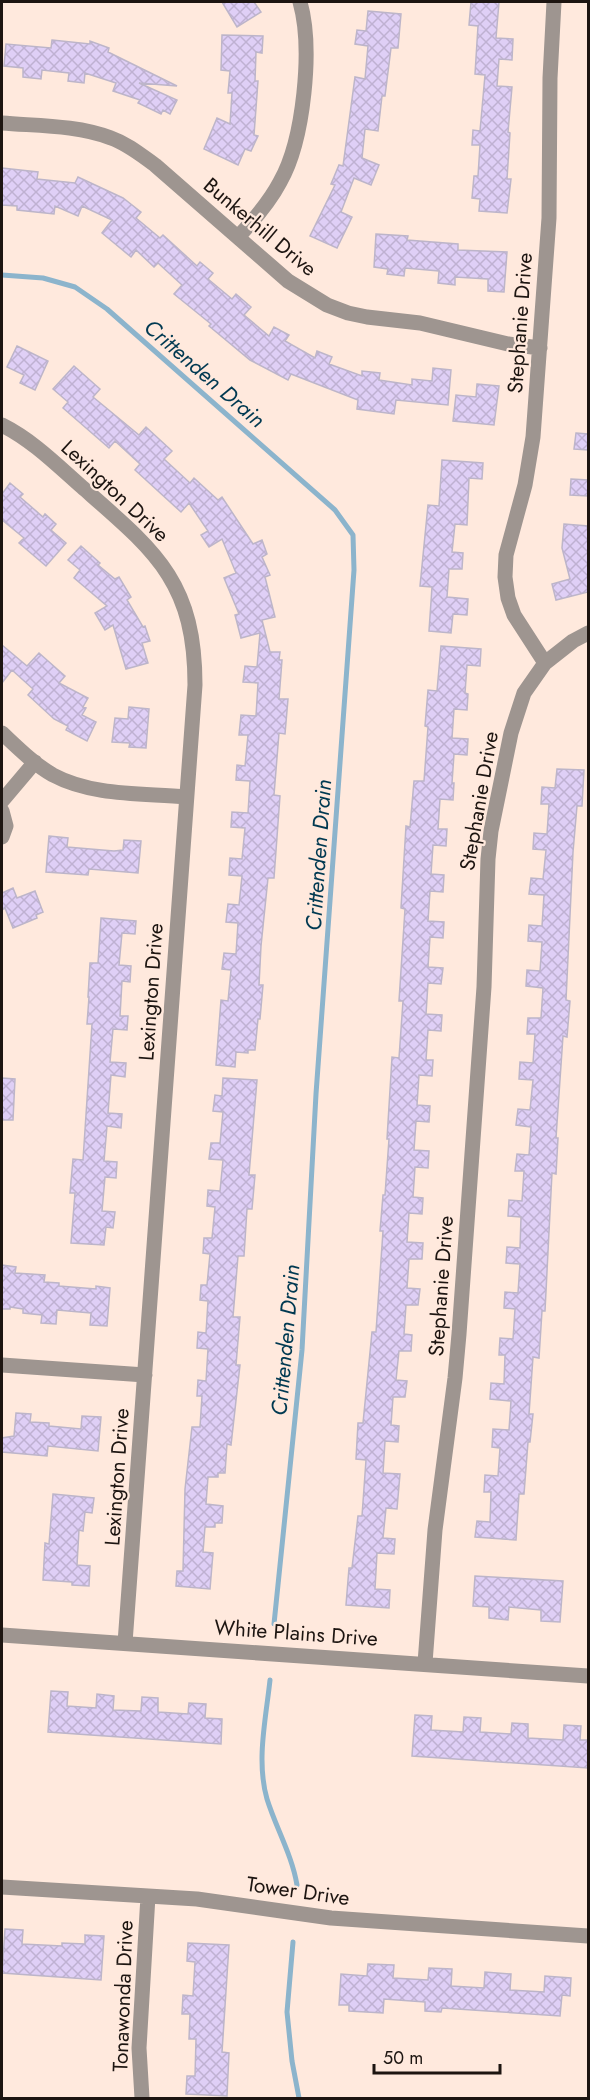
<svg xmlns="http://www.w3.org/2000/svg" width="590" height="2100" font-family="Jost,sans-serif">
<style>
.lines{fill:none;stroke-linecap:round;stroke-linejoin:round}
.stream{stroke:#8cb4cc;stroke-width:5}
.building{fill:url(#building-cross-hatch);stroke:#bdb5c9;stroke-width:1.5}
.street{stroke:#9e9590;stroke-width:15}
.labels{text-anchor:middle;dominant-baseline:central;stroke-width:4.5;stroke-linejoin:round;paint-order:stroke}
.street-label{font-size:21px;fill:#1d1511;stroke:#ffe9dd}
.water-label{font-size:22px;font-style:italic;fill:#003951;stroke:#ffe9dd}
</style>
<defs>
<pattern id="building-cross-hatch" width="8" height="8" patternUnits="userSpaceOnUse" patternTransform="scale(1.5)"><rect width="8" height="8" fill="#dfcff6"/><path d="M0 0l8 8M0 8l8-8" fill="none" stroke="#bfb1d2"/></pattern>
</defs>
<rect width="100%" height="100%" fill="#ffe9dd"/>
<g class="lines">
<path class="stream" d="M2,275L43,278L75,287L107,309L335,510L353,535L354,570L316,1094L302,1350L274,1624
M270,1680C266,1718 256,1761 267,1799C276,1828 292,1855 297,1885
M293,1942L287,2012L292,2061L299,2098"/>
</g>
<path class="building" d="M222,2H254L261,12L237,27Z
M471,2H499L496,38L513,39L512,60L499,59L497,86L512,87L508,132L510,133L507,179H511L507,213L479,211L480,199L472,198L474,176H478L480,145H472L473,130L480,131L485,75L475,74L478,26L469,25Z
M368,11L401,14L398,48H391L385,96H382L378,131L365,129L362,158L379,165L371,185L354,178L341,212L352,217L337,248L310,236L335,185L331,184L339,165L343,166L355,77L365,79L368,46L355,44L357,30L366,31Z
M222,35L263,36L262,53L256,52L255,81H258L254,135L258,136L251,151L245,149L238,165L204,149L217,118L230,124L232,93H228L230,71L221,70Z
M52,40L90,44V41L109,48L108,52L177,86L139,83L177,100L170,114L163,110L161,114L138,103L140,100L113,91L116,83L85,73L84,83L68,81L69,73L42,70L41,79L23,77V68L4,66L6,44L51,48Z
M2,168L38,172L37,179L75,183L78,177L123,198L141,212L136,218L160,238L163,235L197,266L200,262L213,273L208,279L232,299L236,294L251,307L244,315L269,336L274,327L289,335L285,341L315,358L317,351L332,357L329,364L362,376V371L380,373L379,380L412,385V379L432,381L433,368L451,370L448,405L396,400L394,414L357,409L358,400L291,374L288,380L250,360L209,326L211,324L174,294L182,285L158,263L154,267L136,250L131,257L102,233L112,220L82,206L78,216L55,206L54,214L17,210V206L2,205Z
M376,234L408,236L407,240L458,244V250L507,252L504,292L488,291V279L455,277V285L438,283L439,271L405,268L404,276L387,274L388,269L374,267Z
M17,346L48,361L35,390L20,383L24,375L7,367Z
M74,366L100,389L93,397L139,435L146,427L172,451L164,459L190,483L194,478L218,500L222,497L253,544L262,540L267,554L262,557L270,575L265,577L275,617L262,620L270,652H280L279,660H282L279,699H288L285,734L279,733L274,795L280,796L274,878H268L261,946L259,985H263L260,1019H258L255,1050H248V1053L236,1052L235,1067L216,1065L221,1000L228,1001L231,970L222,969L224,953L236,954L238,923L226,922L228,904L239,905L242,876L229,875L230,858L242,859L245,828L231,827L232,812L248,813L250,781L236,780L237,765L245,766L248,735H239L241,715L256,716L258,683L243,682L245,666L257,667L260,633L241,638L235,615L239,614L224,578L236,573L222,539L209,547L201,535L208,531L189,503L181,512L135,470L140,464L115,441L109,448L63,408L68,402L53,389Z
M477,384L499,386L494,425L453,421L456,395L476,397Z
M576,433L588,434V450L574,449Z
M442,460L483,463L482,479L469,478L467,525L455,524L452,552L463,553L462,569H449L447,597L468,599L467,615L453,614L451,633L429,631L432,587L420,586L428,505L439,506Z
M571,479L588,480V496L570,495Z
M10,483L23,494L20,497L43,517L45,514L56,524L51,530L66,543L46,566L19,543L24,538L2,520V494Z
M564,524L588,526V592L556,600L552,584L570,579L562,548Z
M81,546L100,563L98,565L115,579L119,577L131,597L127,600L143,627L145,626L150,641L142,643L148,663L126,669L113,625L105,630L95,613L107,606L74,578L80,570L68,560Z
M2,645L27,666L39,653L65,676L59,683L88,698L83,707L86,708L82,715L96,722L87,741L66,730L68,726L54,719L28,695L33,689L12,670L2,683Z
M441,646L481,649L480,666L467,665L465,693L468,694L467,710L454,709L452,738L468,739L467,755L454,754L452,783H454L453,800L440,799L438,829H447L446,846L433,845L431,874L444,875L443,892L430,891L428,921L444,922L443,938L430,937L428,967L443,968L441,984L428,983L426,1014L442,1015L441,1031L428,1030L426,1060H433L432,1076L419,1075L417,1105L430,1106L429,1122L416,1121L414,1150L429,1151L428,1168L415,1167L413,1197L423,1198L422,1214L409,1213L407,1242L423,1243L422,1259H409L407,1288L420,1289L418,1305H406L404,1334L412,1335L411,1351H399L396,1380L407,1381L405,1397H393L391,1425L399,1426L398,1442L385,1441L383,1473L400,1474L397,1509L386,1508L383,1538L395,1539L394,1554L377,1553L375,1589L390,1590L389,1608L346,1605L349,1568H352L358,1516H362L366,1460L356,1459L358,1423H363L372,1332H376L383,1231H380L383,1195H385L389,1139H387L392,1057L399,1058L403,1001H399L405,909L401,908L406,826L410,827L414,781H424L428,727L425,726L428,690L437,691Z
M129,707L149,709L146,748L129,747L130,743L112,742L115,718L128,719Z
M557,769L584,770L582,806H577L573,852L566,1000L570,1001L567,1037L563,1036L556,1138H558L556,1174L552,1173L545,1311H542L539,1358L533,1357L529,1414H533L530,1442H528L524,1494H519L516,1540L475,1537L477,1521L490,1522L491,1492H484L485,1475L498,1476L500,1448L492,1447L493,1429L509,1430L511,1401L490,1399L491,1383L504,1384L505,1355H499L500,1338L513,1339L515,1309L504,1308L505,1292L518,1293L520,1264L506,1263L507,1247L520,1248L521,1217L508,1216L509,1200L522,1201L524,1171H515L517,1154L529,1155L531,1127L516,1125L518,1109L530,1110L533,1080L519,1079L520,1062L533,1063L535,1034H527L528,1018H541L543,988L526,986L527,970L540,971L542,942L528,941L529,925L542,926L544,895L529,894L531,878L543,879L546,850L533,849L534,833L547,834L549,804H541L542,787L555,788Z
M49,836L68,838L67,847L114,851L123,850L124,840L141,841L138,873L89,869L88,875L46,872Z
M13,888L17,898L35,891L43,912L36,915L37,918L13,928L5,908L2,910V893Z
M101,918L136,921L135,934L122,933L119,965L131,966L130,982L122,981L120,1016H128L127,1030L113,1029L110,1062L126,1063L125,1077L111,1075L108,1113L122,1114L121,1128L107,1126L104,1161L117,1162L116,1178L105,1177L102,1211L115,1212L113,1228L106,1227L104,1245L71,1243L75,1193H70L73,1159L83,1160L92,1024H87L89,997H88L90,963H98Z
M2,1078L15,1079L13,1120H2Z
M223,1078L257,1080L249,1175H255L252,1209H247L244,1256H238L233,1317H240L236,1365H240L231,1445L227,1444L225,1473H218V1477H208L206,1504L223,1506L222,1523H215V1527H205L203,1552L213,1553L210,1589L176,1586L177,1571H183L185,1489L192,1427H200L202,1396H197L198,1380L206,1381L208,1349L197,1348L198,1332L206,1333L208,1301L200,1300L201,1285H207L210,1254L203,1253L204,1238H212L215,1207L207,1206L208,1190L220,1191L223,1160L209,1159L211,1143H220L223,1112L213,1111L215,1095L222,1096Z
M2,1265L16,1267L15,1273L45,1275L44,1282L59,1283V1286L96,1289V1286L110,1288L107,1326L90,1325L91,1313L57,1310L56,1324L41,1323L42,1315L23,1313V1309L10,1307V1309H2Z
M16,1413L31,1414L30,1422L49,1423V1426L81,1429L82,1416L101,1417L98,1451L48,1446L47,1456L2,1452V1438L14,1436Z
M53,1494L94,1498L92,1513L85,1512L83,1531L79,1530L77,1565L90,1566L89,1586L72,1585V1582L43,1580L45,1543L49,1544Z
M475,1576L563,1581L560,1622L541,1621V1610L509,1607L508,1620L489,1618V1607L473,1606Z
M51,1691L68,1692L67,1706L96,1708L97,1694L114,1696L113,1710L141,1711L142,1697L158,1698V1712L188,1714L189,1703L206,1704L205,1718L222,1719L221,1744L48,1732Z
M415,1715L432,1716L431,1730L463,1732L464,1717L481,1718L480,1732L511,1734L512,1723L528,1724V1738L563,1740L564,1725L581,1726L580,1740H588V1768L412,1756Z
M5,1929L23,1930L22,1944L62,1946V1943L85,1944V1935L104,1936L101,1980L2,1973Z
M188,1943L229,1945L222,2052L229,2053L227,2096L186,2094L187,2076H195L196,2039H189L190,2014H182L183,1995L193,1996L195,1962L187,1961Z
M368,1964L394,1965L393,1978L428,1980L429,1968L452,1969L451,1986L484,1988L485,1972L511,1974L510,1990L544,1992L545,1976L571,1978L570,1996L562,1995L560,2016L442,2008L441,2012L425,2011V2002L384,1999L383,2013L349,2011V2005H339L341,1974L367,1976Z"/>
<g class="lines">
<path class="street" d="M2,123C38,126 77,125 111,138C128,144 141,155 155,165L288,281L327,305L348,313L367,317L420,323L508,344L540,348
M238,237C254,220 269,203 280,182C304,140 313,48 300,2
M2,425C32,440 56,464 82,487C155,551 195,581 195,685L125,1643
M545,663L514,615L508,598L505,577L506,555L525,485L533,437L549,218L550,78L554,2
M2,733C18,748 34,764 53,775C92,796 142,793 186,797
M2,801L35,762
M2,811L6,826L2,837
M2,1365L145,1375
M2,1635L588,1676
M425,1663L435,1530L455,1378L459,1334L484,987L488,859L491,831L511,733L524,693L545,663L573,641L588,633
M2,1887L197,1899L331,1918L588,1936
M142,2098L139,2048L148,1896"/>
</g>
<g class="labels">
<g class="street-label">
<text transform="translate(260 227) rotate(40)">Bunkerhill Drive</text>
<text transform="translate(520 323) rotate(-86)">Stephanie Drive</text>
<text transform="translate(115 491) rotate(43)">Lexington Drive</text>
<text transform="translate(479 801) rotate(-80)">Stephanie Drive</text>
<text transform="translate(151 992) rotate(-86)">Lexington Drive</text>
<text transform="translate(441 1286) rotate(-86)">Stephanie Drive</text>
<text transform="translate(117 1477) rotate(-86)">Lexington Drive</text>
<text transform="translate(296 1633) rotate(4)">White Plains Drive</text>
<text transform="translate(298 1891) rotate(8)">Tower Drive</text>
<text transform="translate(123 1996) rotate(-88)">Tonawonda Drive</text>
</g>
<g class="water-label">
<text transform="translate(205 373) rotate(41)">Crittenden Drain</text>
<text transform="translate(318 855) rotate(-86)">Crittenden Drain</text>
<text transform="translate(285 1340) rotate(-85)">Crittenden Drain</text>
</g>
</g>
<rect width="590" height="2100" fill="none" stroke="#1d1511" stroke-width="6"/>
<path d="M374 2064v9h126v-9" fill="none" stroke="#1d1511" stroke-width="3"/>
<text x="383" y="2064" font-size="18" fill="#1d1511" stroke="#ffe9dd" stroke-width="4.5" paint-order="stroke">50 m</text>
</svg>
